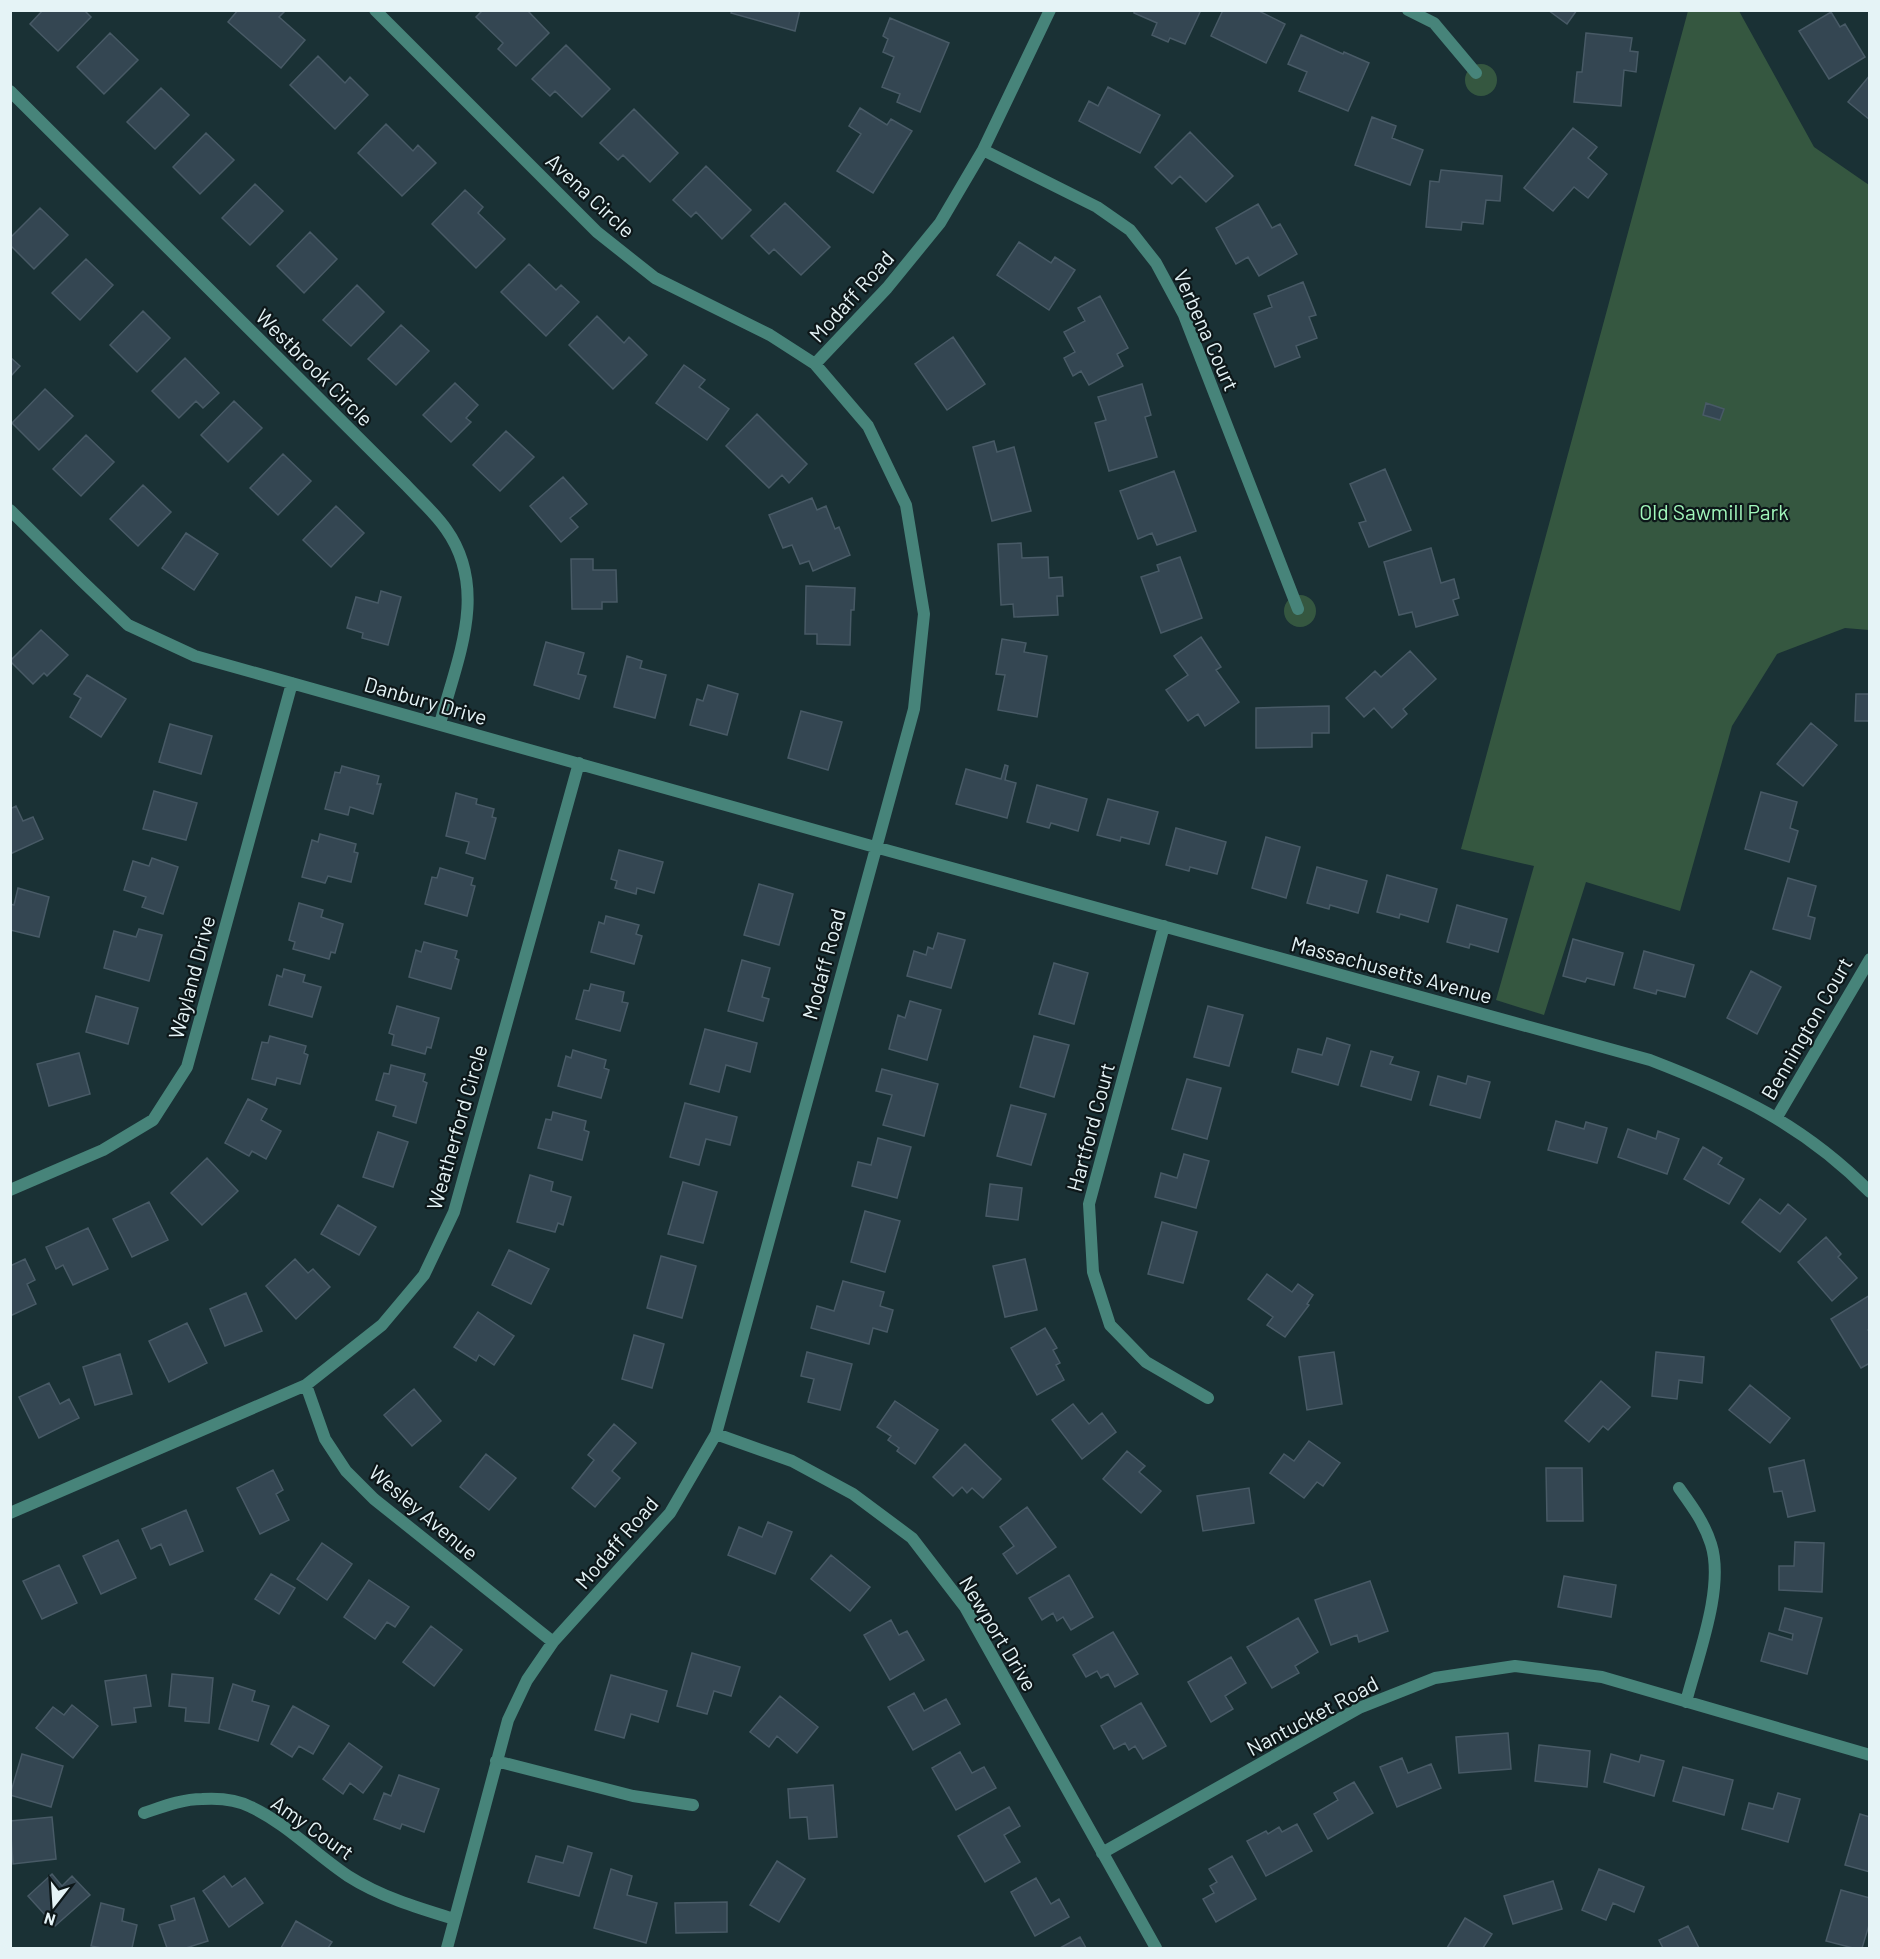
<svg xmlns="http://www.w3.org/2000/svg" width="1880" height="1959" font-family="Barlow,sans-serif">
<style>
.green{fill:#355740}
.building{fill:#344652;stroke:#485a66;stroke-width:1.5}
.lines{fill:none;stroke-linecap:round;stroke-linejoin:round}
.minor{stroke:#47847a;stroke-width:12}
.labels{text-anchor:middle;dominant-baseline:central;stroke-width:4.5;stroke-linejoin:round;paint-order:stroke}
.street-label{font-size:21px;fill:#e5f3f6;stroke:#0d1719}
.park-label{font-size:21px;fill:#a1f7bb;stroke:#0d1719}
</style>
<rect width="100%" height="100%" fill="#1a3135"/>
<path class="green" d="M1688,11H1739L1814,147L1869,185V630L1845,628L1777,654L1732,726L1680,911L1586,882L1544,1015L1496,1000L1534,866L1461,849Z
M1465 80a16 16 0 1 1 32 0a16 16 0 1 1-32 0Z
M1284 611a16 16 0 1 1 32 0a16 16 0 1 1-32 0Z"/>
<path class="building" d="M43,10H84L91,17L58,51L30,24Z
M238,10H286L279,17L305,40L281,68L228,22Z
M483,10H527L549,33L516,66L498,49L503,43L476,17Z
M732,10H800L795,31L731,13Z
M1134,10H1201L1185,44L1170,38L1168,42L1152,35L1157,23L1134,13Z
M1223,10H1257L1285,24L1266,63L1211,36Z
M1548,10H1577L1567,24Z
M1831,12L1840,27L1845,24L1865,57L1829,79L1799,31Z
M890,18L949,43L920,112L897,102L900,94L882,87L894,57L883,52L888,39L883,36Z
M110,33L138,60L104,94L77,67Z
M1586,33L1632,38L1630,51L1638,52L1636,72L1624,70L1621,106L1574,102L1577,72H1582Z
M1301,35L1343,54L1344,52L1369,63L1348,111L1299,91L1307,72L1288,64Z
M566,45L610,89L582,117L555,91L550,96L532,79Z
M318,56L345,83L350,77L368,95L335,129L290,85Z
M1870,75V120L1848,102Z
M1108,87L1160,115L1140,153L1079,121L1089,101L1098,106Z
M161,88L189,115L155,149L127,122Z
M860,108L887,125L891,119L912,131L873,193L837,171L861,134L849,126Z
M634,109L678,153L650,182L623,155L618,160L600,143Z
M1372,117L1396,126L1392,138L1423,150L1410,185L1355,165Z
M386,124L413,151L418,145L436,163L402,196L358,153Z
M1573,128L1597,147L1588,158L1607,174L1588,198L1574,187L1553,211L1524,188Z
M1190,132L1233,176L1206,202L1180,176L1172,184L1155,167Z
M206,133L234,160L200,194L173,167Z
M706,166L751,210L722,239L696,212L691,217L673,200Z
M1441,170L1502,176L1500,201L1486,200L1483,224L1462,222L1461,230L1426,227L1430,181L1439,182Z
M255,184L283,211L250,245L222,218Z
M465,190L483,207L478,213L505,239L476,268L432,224Z
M785,203L830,247L801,275L774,249L769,254L751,236Z
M1258,204L1272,228L1280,224L1297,254L1259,276L1248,257L1236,264L1216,228Z
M40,208L68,235L34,269L10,245V238Z
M310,232L337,259L304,293L277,266Z
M1019,242L1051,263L1055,257L1075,270L1049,310L997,275Z
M86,259L113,285L80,320L52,293Z
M529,264L556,290L561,285L579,302L546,336L501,292Z
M1303,282L1316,315L1309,317L1317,338L1296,346L1300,357L1275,367L1254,314L1272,307L1268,296Z
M357,285L384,312L351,346L323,320Z
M1100,296L1128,348L1117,354L1123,366L1089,385L1081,371L1073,376L1064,358L1075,352L1064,332L1085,321L1078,308Z
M143,311L170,338L137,372L110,345Z
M597,316L624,343L629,337L647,355L613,389L569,345Z
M401,325L429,351L396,385L368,359Z
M953,337L985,384L947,410L915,364Z
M10,357L20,366L10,377Z
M185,358L219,393L203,408L196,401L179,418L152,391Z
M684,365L705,380L699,387L729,409L707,440L656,403Z
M455,383L478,405L466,418L471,422L451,442L423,415Z
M1142,384L1151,415L1145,417L1157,457L1109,471L1095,423L1106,420L1098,397Z
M45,389L73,416L39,450L12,423Z
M234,401L262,428L228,462L201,435Z
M1706,403L1724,409L1720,420L1703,415Z
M757,414L807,464L789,483L782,475L769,488L726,446Z
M506,431L534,457L500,491L473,465Z
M86,435L114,462L81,496L53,469Z
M994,441L997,452L1014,447L1031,511L992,521L973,447Z
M283,454L311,481L278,515L250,488Z
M1385,469L1411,530L1369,547L1359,523L1366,521L1350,484Z
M1174,471L1196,531L1157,545L1152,533L1138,539L1120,491Z
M563,477L587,504L570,518L578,527L561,542L530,506Z
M143,485L171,512L138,546L110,519Z
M812,498L817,510L826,506L835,529L839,527L850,555L813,571L809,561L800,564L792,545L783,548L769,515Z
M336,506L364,533L331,567L303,540Z
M186,533L218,554L194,590L162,568Z
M1021,543L1022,558L1048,557L1049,578L1062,577L1063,596H1057L1058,615L1014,617L1013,604L1001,605L998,544Z
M1431,548L1441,583L1454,579L1459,598L1453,600L1458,615L1416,627L1412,612L1399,615L1384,562Z
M1180,557L1202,618L1161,633L1141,577L1159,571L1157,565Z
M571,559H593V570H616L617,602H602V609H572Z
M806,586L855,588L854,610H851L850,645L817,644V634H805Z
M381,591L401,597L388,645L362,638L363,633L347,628L356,597L378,603Z
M41,630L68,655L47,676L44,673L33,684L10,661Z
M1201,637L1221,667L1216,670L1239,702L1205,726L1198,714L1188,721L1166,690L1188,675L1174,656Z
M1002,639L1026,643L1024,652L1047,656L1037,717L998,710L1005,675L996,674Z
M546,642L584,653L578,674L586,676L579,699L534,685Z
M1410,651L1436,679L1403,709L1407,714L1392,728L1374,708L1364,717L1346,698L1375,671L1381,677Z
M627,656L642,661L640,668L666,675L655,718L614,707Z
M87,675L126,699L101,737L70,717L81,698L74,694Z
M708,685L738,694L727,735L690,725L697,699L703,701Z
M1856,694H1870V721H1855Z
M1329,706V733H1312V747L1256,748V708Z
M801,711L842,722L828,770L788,758Z
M1811,723L1837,745L1803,786L1777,764Z
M170,724L212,736L201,774L159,762Z
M1005,765L1008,766L1005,780L1016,783L1007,818L956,804L966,769L1001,779Z
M342,766L379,776L377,784H381L373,814L350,807L348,815L325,809L335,772L340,773Z
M1037,785L1087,799L1078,831L1051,823L1049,828L1027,822Z
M154,791L197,803L186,840L143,829Z
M1761,792L1797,802L1790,828L1798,831L1789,862L1745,849Z
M456,793L477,799L476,804L494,809L492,817L496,818L485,859L466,853L469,842L446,836Z
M1108,799L1158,812L1149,844L1121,837L1120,841L1097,835Z
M16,806L23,821L33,817L43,839L10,854V809Z
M1176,828L1226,842L1217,874L1190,867L1189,871L1166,865Z
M320,834L356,844L354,852L358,853L351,882L328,876L325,883L302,877L312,840L318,842Z
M1266,837L1300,847L1286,898L1252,888Z
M619,850L663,862L654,893L637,888L636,894L615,888L617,881L611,879Z
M152,858L178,867L163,914L142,907L146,897L124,890L133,861L149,866Z
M1317,867L1367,881L1358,913L1330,905L1329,909L1307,903Z
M440,868L473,878L471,885L475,886L467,916L425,904L432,877L437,878Z
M1387,875L1437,889L1428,922L1400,914L1399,918L1377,912Z
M1788,878L1816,886L1808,916L1815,918L1810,939L1773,929Z
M759,884L793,894L779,945L744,935Z
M18,888L49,897L39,937L10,930V904L14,905Z
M299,903L323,910L321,917L343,924L335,953L331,952L329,959L293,949L295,942L289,940Z
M1457,905L1507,919L1498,952L1470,944L1469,948L1447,942Z
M606,916L639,925L636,934L642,936L634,964L591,952L599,922L604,924Z
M139,929L162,935L149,981L104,968L114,931L136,937Z
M938,933L965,940L951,988L907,976L914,951L926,955L928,947L933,949Z
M1573,939L1623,953L1614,985L1587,978L1585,982L1563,976Z
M424,942L457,951L455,958L459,960L451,989L409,977L416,950L421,952Z
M1644,951L1694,965L1685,997L1657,990L1656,994L1634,988Z
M742,960L770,968L762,997L769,999L763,1021L728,1011Z
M1054,963L1088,973L1074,1024L1039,1014Z
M284,969L305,975L303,982L321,987L312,1017L269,1005L277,975L282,977Z
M1751,971L1781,987L1757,1034L1727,1018Z
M591,984L624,992L622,1002L628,1003L620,1031L576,1019L584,990L589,991Z
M96,996L138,1008L128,1044L86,1032Z
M910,1001L941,1010L927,1060L889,1049L898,1015L905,1018Z
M397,1006L439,1018L431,1048L427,1047L425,1054L392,1045L394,1035L389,1033Z
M1208,1006L1243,1015L1229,1066L1194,1057Z
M705,1029L757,1043L750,1072L726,1065L719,1092L690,1084Z
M270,1036L306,1046L304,1053L308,1055L300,1084L277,1078L275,1085L252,1079L262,1042L268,1043Z
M1034,1036L1069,1045L1054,1097L1020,1087Z
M1327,1038L1350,1045L1338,1085L1292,1072L1298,1049L1322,1055Z
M573,1050L606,1060L604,1068L609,1070L601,1098L558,1086L566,1056L571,1058Z
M1371,1051L1393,1057L1390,1064L1419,1072L1411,1100L1361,1086Z
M79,1053L90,1094L49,1106L37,1064Z
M391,1065L425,1074L423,1081L427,1083L416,1123L393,1116L396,1106L376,1100L384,1073L389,1074Z
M882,1069L938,1084L924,1136L883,1125L892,1095L876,1091Z
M1438,1076L1466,1084L1468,1076L1490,1082L1480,1118L1430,1105Z
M1187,1079L1221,1088L1207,1139L1172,1129Z
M248,1099L267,1109L261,1120L281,1131L266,1159L252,1151L249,1156L225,1143Z
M685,1103L737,1117L730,1145L706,1139L699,1165L670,1157Z
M1011,1105L1046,1114L1031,1165L997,1156Z
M553,1112L586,1121L584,1130L589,1132L582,1160L538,1148L546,1119L551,1120Z
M1556,1121L1584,1129L1586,1122L1607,1128L1597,1163L1548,1150Z
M1628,1129L1656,1139L1658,1131L1679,1139L1667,1174L1618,1157Z
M378,1132L408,1142L393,1187L363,1177Z
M878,1138L911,1147L897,1198L852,1186L858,1162L871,1165Z
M1703,1147L1722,1158L1718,1164L1744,1179L1729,1204L1684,1179Z
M1184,1154L1209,1161L1196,1208L1155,1197L1161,1173L1177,1178Z
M207,1158L238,1191L202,1225L171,1193Z
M530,1175L553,1182L551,1191L571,1197L563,1225L558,1223L555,1232L517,1222Z
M683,1182L717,1192L703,1243L668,1234Z
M990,1184L1022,1188L1018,1220L986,1216Z
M1760,1199L1780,1214L1788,1204L1806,1219L1780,1252L1742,1222Z
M149,1202L168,1240L132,1257L113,1219Z
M338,1205L376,1227L359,1255L321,1234Z
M865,1211L900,1221L885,1272L851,1262Z
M1162,1222L1197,1232L1183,1283L1148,1274Z
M88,1228L108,1269L73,1285L63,1265L56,1269L46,1247Z
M1826,1237L1841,1254L1838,1257L1857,1278L1832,1301L1798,1262Z
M509,1250L549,1269L531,1304L492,1285Z
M661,1256L696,1266L682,1318L647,1308Z
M25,1259L35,1280L27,1284L36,1304L10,1316V1266Z
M295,1259L308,1273L313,1269L330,1287L296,1319L266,1286Z
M1025,1259L1037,1310L1005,1317L993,1266Z
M1267,1274L1292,1292L1298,1284L1313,1295L1307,1304L1309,1305L1285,1337L1267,1325L1273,1317L1248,1299Z
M843,1281L884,1292L880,1306L893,1310L887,1332L873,1328L869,1344L811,1328L817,1306L834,1311Z
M246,1293L262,1331L225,1346L210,1309Z
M1870,1295V1329L1868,1330L1870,1333V1363L1861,1368L1831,1319Z
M478,1312L514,1336L494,1365L479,1355L476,1361L454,1347Z
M187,1323L207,1363L169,1382L149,1341Z
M1045,1328L1057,1348L1053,1350L1060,1363L1056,1365L1064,1380L1037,1395L1011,1348Z
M634,1335L664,1344L652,1388L622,1379Z
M807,1352L852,1364L840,1410L808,1402L814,1379L801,1376Z
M1334,1352L1342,1404L1307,1410L1299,1357Z
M1656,1352L1704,1357L1702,1383L1679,1380L1677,1399L1652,1396Z
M120,1354L132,1394L95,1405L83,1367Z
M1601,1381L1630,1407L1608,1430L1603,1426L1589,1442L1565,1421Z
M49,1383L60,1404L69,1399L79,1418L39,1438L19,1397Z
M1750,1385L1790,1418L1770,1443L1729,1410Z
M414,1389L441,1421L412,1446L384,1415Z
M895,1401L938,1430L915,1464L897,1451L899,1448L888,1440L891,1436L877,1427Z
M1073,1404L1089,1424L1102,1413L1116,1432L1082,1459L1052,1420Z
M614,1424L636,1443L612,1471L620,1478L595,1507L572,1488L594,1460L588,1455Z
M1309,1441L1340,1463L1323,1486L1317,1482L1304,1498L1270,1473L1284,1454L1294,1461Z
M965,1444L1001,1479L983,1498L972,1488L967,1493L962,1487L953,1496L933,1477Z
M1127,1451L1145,1466L1139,1472L1161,1491L1141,1513L1103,1479Z
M486,1454L516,1478L489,1510L460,1487Z
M1804,1460L1815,1511L1788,1517L1782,1491L1774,1492L1769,1468Z
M1546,1468H1582L1583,1521H1547Z
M273,1470L283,1490L276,1494L289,1520L260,1534L237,1488Z
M1249,1488L1254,1523L1203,1531L1197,1496Z
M1027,1507L1056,1547L1017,1574L1003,1554L1014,1546L1000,1527Z
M186,1510L203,1551L170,1565L161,1544L151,1549L142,1529Z
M768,1522L792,1532L775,1574L728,1555L739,1527L762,1537Z
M118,1540L136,1578L101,1594L83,1556Z
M1795,1542L1824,1543L1822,1592L1779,1590V1566H1794Z
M322,1543L352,1564L327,1600L297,1579Z
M831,1555L870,1587L850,1611L811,1579Z
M59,1565L77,1603L42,1619L23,1581Z
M271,1574L295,1588L279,1614L255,1599Z
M1069,1575L1093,1617L1071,1630L1063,1617L1057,1621L1053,1613L1042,1620L1029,1598Z
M1564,1576L1616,1585L1611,1617L1558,1607Z
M369,1580L409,1607L395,1627L387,1622L375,1639L344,1617Z
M1370,1581L1388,1631L1359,1642L1357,1635L1331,1645L1315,1600Z
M1785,1608L1822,1618L1807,1674L1761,1661L1769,1633L1792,1640L1793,1634L1779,1630Z
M1298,1618L1318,1652L1295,1666L1299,1673L1272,1688L1247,1647Z
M891,1620L899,1635L907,1631L924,1660L890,1680L864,1635Z
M431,1626L462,1650L434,1686L403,1662Z
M1113,1632L1138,1674L1115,1687L1108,1674L1101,1678L1097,1671L1086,1677L1073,1655Z
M692,1653L740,1667L731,1696L714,1691L707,1714L677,1706Z
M1231,1657L1246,1683L1225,1696L1233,1709L1211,1722L1188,1682Z
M172,1674L213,1678L209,1723L185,1721L186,1708L169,1706Z
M146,1675L151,1706L134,1708L136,1722L112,1725L105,1681Z
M611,1675L667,1691L658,1722L631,1714L624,1738L595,1730Z
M233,1684L255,1691L252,1701L269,1706L258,1741L219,1729Z
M914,1693L924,1711L946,1699L960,1724L913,1750L888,1707Z
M780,1696L818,1727L797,1753L777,1736L769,1747L750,1732Z
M1141,1703L1166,1746L1143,1759L1135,1746L1129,1750L1125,1743L1114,1749L1101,1726Z
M72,1705L98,1726L73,1758L36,1728L53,1707L64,1715Z
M293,1706L329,1726L313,1754L299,1746L292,1757L271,1744Z
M1508,1733L1511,1769L1459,1773L1456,1737Z
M349,1743L382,1767L363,1793L350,1783L343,1794L323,1779Z
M1539,1745L1590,1751L1587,1787L1535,1781Z
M960,1752L972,1773L984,1767L996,1788L956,1810L932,1768Z
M22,1754L63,1766L51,1807L10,1795Z
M1611,1754L1639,1762L1641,1755L1664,1761L1654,1796L1604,1782Z
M1402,1758L1408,1773L1431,1764L1441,1788L1397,1807L1380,1767Z
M1683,1767L1733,1780L1724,1815L1673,1801Z
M399,1775L439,1789L424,1832L402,1824L400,1829L374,1819L384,1793L391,1796Z
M1354,1782L1373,1813L1328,1839L1314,1814L1338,1800L1334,1793Z
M833,1785L837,1837L809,1839L807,1817L790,1818L788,1789Z
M1778,1793L1800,1799L1788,1842L1742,1829L1749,1803L1773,1809Z
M1009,1807L1020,1826L1004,1835L1020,1862L985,1882L958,1836Z
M1860,1814L1870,1817V1872L1845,1865Z
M52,1817L56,1859L13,1864L10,1821Z
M1297,1824L1312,1851L1266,1876L1247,1841L1266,1831L1268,1834L1279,1827L1282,1832Z
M568,1846L592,1853L579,1896L528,1882L536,1856L563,1863Z
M1232,1856L1256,1899L1216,1922L1203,1899L1214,1893L1210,1886L1217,1882L1209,1869Z
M777,1861L805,1879L779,1922L750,1905Z
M611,1869L632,1876L627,1895L657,1903L646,1943L594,1928Z
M1599,1869L1644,1887L1634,1912L1613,1903L1606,1920L1582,1910Z
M52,1874L62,1886L72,1876L90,1895L55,1926L28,1896Z
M224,1876L232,1887L245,1878L263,1903L229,1927L203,1891Z
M1036,1878L1051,1904L1059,1899L1069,1917L1035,1936L1011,1892Z
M1553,1881L1562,1909L1513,1924L1504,1896Z
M1841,1890L1870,1898V1922L1862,1948H1853L1826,1941Z
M194,1898L208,1941L186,1948H167L159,1925L175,1920L171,1906Z
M727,1902V1932L676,1933L675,1903Z
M101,1903L124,1909L122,1921L137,1925L132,1948H102L91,1946Z
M1465,1918L1492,1934L1483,1948H1447Z
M296,1921L332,1942L328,1948H281Z
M1688,1926L1699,1948H1663L1659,1940Z
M1080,1937L1086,1948H1060Z"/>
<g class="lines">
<path class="minor" d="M375,10L597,232L655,278L770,335L815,364
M1408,10L1434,23L1476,73
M10,91L406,485C419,499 435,513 446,529C490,591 456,661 440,724
M983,150L1097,207L1130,230L1156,263L1184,315L1298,609
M10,510L81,580L128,625L195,656L875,847L1650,1060C1736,1093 1804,1125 1870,1192
M1164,926L1089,1204L1093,1272L1110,1325L1146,1362L1208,1398
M1777,1117L1870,959
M10,1190L103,1150L153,1120L187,1067L292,683
M306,1385L325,1439L346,1471L374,1499L553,1642
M716,1434L792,1461L853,1494L912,1538L965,1607L1156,1948
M1679,1488C1692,1506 1704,1522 1711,1544C1725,1588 1697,1658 1686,1702
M10,1513L306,1385L382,1325L424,1275L454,1212L579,763
M496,1761L633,1796L693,1805
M144,1813C162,1807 182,1799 202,1799C218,1798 236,1799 251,1807C287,1824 315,1854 348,1876C381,1897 418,1908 454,1919
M1102,1853L1359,1708L1435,1678L1515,1666L1602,1677L1870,1755
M447,1948L508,1720L527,1680L553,1642L670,1513L716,1434L914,709L924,614L906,505L868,426L815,364L887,288L940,223L983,150L1050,10"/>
</g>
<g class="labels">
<g class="street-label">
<text transform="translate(591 195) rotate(43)">Avena Circle</text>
<text transform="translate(851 296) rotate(-48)">Modaff Road</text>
<text transform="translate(1207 330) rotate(66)">Verbena Court</text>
<text transform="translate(315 367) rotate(45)">Westbrook Circle</text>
<text transform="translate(426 700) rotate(16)">Danbury Drive</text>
<text transform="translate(823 964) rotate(-75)">Modaff Road</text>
<text transform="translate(1392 969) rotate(15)">Massachusetts Avenue</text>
<text transform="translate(191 977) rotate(-75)">Wayland Drive</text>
<text transform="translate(1806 1028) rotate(-60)">Bennington Court</text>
<text transform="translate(456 1127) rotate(-74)">Weatherford Circle</text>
<text transform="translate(1090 1127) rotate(-75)">Hartford Court</text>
<text transform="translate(424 1512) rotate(40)">Wesley Avenue</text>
<text transform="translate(616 1542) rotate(-49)">Modaff Road</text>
<text transform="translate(999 1633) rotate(59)">Newport Drive</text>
<text transform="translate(1312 1715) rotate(-28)">Nantucket Road</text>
<text transform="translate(313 1827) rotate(35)">Amy Court</text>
</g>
<g class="park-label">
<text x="1714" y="511">Old Sawmill Park</text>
</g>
</g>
<rect width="1880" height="1959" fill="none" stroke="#e5f3f6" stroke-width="24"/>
<g transform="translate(54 1905) rotate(197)" stroke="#0d1719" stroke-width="4.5" paint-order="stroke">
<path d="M0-4.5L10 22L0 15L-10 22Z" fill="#e5f3f6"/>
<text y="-9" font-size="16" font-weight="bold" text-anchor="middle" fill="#e5f3f6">N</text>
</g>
</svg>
